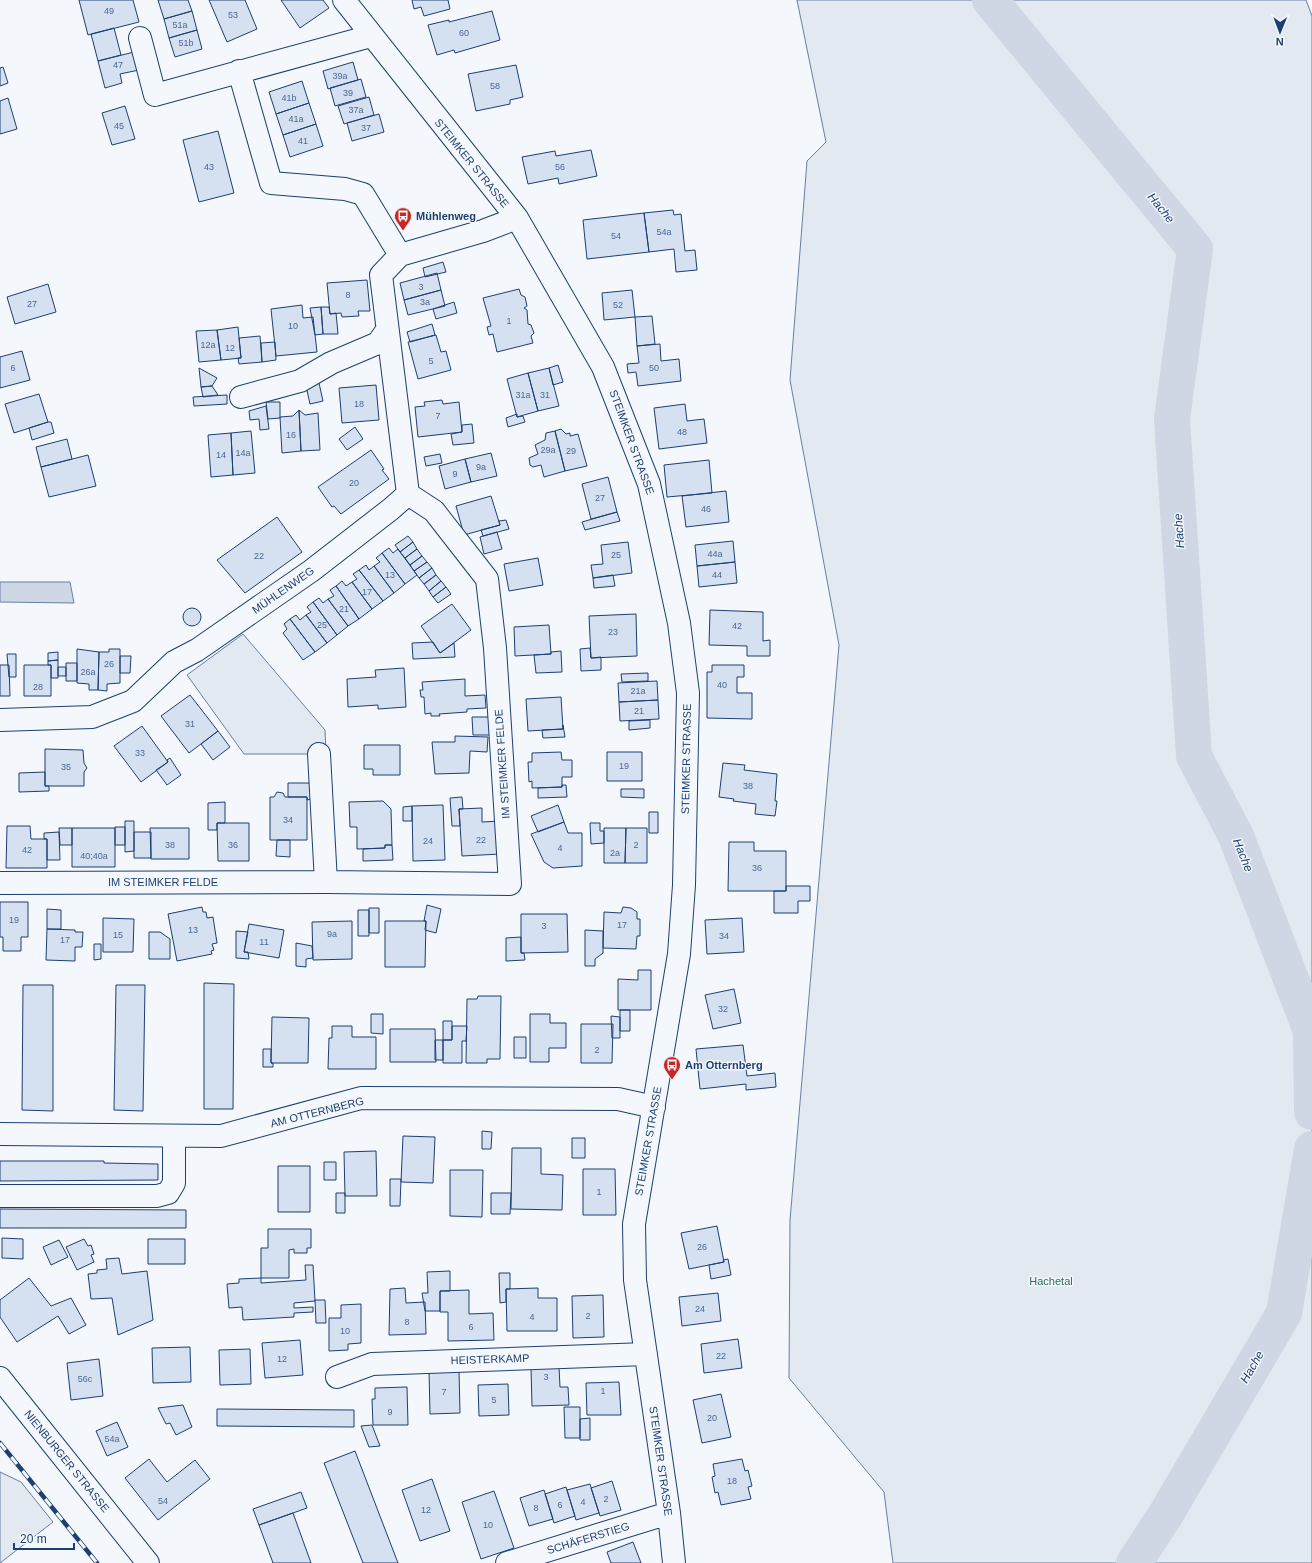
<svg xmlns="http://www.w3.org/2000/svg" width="1312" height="1563" font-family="Helvetica,sans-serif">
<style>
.green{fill:#e3e9f0;stroke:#687fa3}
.water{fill:#cfd7e4;stroke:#687fa3}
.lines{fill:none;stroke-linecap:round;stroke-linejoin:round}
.river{stroke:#cfd7e4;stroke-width:36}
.building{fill:#d5e0f0;stroke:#1d3f73}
.minor-casing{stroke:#1d3f73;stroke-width:24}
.major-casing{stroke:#1d3f73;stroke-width:24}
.minor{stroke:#f4f7fb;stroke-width:22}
.major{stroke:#f4f7fb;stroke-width:22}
.rail-casing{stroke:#1d3f73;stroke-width:4.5}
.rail{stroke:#f4f7fb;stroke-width:3;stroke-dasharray:9;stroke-linecap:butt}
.labels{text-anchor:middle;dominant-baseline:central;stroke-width:3;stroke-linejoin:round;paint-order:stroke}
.number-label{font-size:9px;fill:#4b6792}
.street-label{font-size:11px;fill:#1d3f73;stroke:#f4f7fb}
.poi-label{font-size:11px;font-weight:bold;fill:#1d3f73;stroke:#f4f7fb;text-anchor:start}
.park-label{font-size:11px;fill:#2c6c60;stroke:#f4f7fb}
.water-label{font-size:12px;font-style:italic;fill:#1d3f73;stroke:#f4f7fb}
</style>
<rect width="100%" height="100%" fill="#f4f7fb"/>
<path class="green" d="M797,0H1306L1312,16V1563H893L884,1492L789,1378L790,1220L839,645L790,380L807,161L826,142Z
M243,634L325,730L326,754H244L187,675Z
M0,1472L21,1482L53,1522L0,1563Z"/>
<path class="water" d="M0,582H70L74,603L0,602Z"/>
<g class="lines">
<path class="river" d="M990,0L1195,249L1172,419L1194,756L1236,836L1311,1031L1312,1112
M1134,1563L1166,1514L1284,1313L1312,1149"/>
</g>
<path class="building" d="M79,0H133L139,22L88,35Z
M158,0H188L192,11L164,19Z
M209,0H245L257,29L227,42Z
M281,0H323L329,8L300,28Z
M412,0H448L450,9L424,16L421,7L414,9Z
M192,11L197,30L169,38L164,19Z
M492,11L500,40L455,53L454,50L437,55L428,25L449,20V22Z
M114,28L121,55L98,61L91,34Z
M197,30L202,49L175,57L169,38Z
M134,52L139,70L120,74L122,83L105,88L98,61Z
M353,62L358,80L328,89L323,71Z
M516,65L523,97L510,100V104L476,111L468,74Z
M3,67L8,83L0,86V68Z
M361,79L366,97L335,106L330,88Z
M302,81L309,103L276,114L269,92Z
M369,97L374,115L344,124L338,106Z
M8,98L17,129L0,134V101Z
M309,103L316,124L283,135L276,114Z
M125,106L135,139L112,145L102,113Z
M379,114L384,132L352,141L347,123Z
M316,124L323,146L290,157L283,135Z
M218,131L234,193L199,202L183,140Z
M591,150L597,176L559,184L558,178L528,184L522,157L555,151L556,156Z
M673,210L674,215L681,214L685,251L695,250L697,270L676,272L674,249L649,252L644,213Z
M644,213L649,252L587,259L583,220Z
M443,262L446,272L425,277L423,268Z
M437,273L441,290L404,300L400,283Z
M367,280L370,311H358L359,316L342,317L341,313L330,314L327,283Z
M48,284L56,312L15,324L7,297Z
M519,289L521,295L525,297L527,306L524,308L527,310L528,324L531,325L534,333L531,336L533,343L497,352L493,334L489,335L487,327L491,326L483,298Z
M441,290L445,306L408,315L404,300Z
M632,290L635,317L604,320L602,293Z
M454,302L457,313L436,319L433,309Z
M302,305L303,318L313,317L317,352L276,356L271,309Z
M321,307H329L330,314L336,313L338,334H323Z
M321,307L323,334L315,335L310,308Z
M652,316L655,344L637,346L635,317Z
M432,324L435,335L410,342L407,332Z
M238,327L241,358L221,360L217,330Z
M217,330L221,360L199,362L196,331Z
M436,335L441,352L446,351L451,370L418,379L408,342Z
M260,336L262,362L239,364L238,358H241L239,338Z
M275,342L276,360L262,362L261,343Z
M660,344L661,361L679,359L681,381L638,386L636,372L628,373L627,364L639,363L637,346Z
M22,351L30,380L0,388V357Z
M558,365L563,382L553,385L549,368Z
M199,368L217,378L212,386L201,387Z
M549,368L559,406L538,411L528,373Z
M528,373L538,411L517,417L507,379Z
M319,383L323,401L310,404L306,386Z
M376,385L379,420L342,423L339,388Z
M212,386L218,395L203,397L201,387Z
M39,394L48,422L14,433L5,404Z
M227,395V404L194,406L193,397Z
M442,400L443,404L459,402L462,432L418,437L415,407L425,406L424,402Z
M266,402H280V418L268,419Z
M685,404L687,421L704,419L707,443L659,449L654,408Z
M266,406L269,429L260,430L259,419L250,420L249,411Z
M299,410L305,415L318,413L320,450L301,451Z
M299,410L301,451L282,453L280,417L293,416Z
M517,414V417L523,416L525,422L508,427L506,418Z
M48,422H51L54,433L32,440L29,428Z
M472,424L474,443L453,445L451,434L462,432V425Z
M355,427L363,439L347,450L339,439Z
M561,429L566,434L570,433V436L578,434L587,466L565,471L555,431Z
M251,431L255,473L233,475L231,433Z
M555,431L565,471L544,477L541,465L533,467L530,465L529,458L538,454L535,445L545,440L546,433Z
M231,433L233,475L211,477L208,435Z
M67,439L72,459L41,467L36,447Z
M371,450L384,469L382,470L389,479L341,514L334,506L332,507L318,487Z
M491,453L497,476L471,482L465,459Z
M440,454L442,463L426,466L424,457Z
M88,455L96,486L49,497L41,467Z
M465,459L471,482L445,489L439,466Z
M709,460L712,493L667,497L664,465Z
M608,477L617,512L591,519L582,484Z
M726,491L729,522L686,527L682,496Z
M491,496L500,525L464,535L456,506Z
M617,512L620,521L585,530L582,522Z
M277,517L302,552L245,593L217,560Z
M506,520L509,529L483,536L481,530L500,525L499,521Z
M497,532L502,549L484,554L480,537Z
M408,536L413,542L400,552L395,545Z
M733,541L735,562L697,566L695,545Z
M413,542L417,549L405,558L400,552Z
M628,542L632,573L593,578L591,565L603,564L601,545Z
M389,548L393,553L398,549L417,575L405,584L382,553Z
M417,549L422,556L410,565L405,558Z
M382,553L405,584L394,593L374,566L380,562L376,558Z
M422,556L427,562L414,571L410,565Z
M538,558L543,585L509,591L504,564Z
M427,562L432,568L419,578L414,571Z
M735,562L737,583L699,587L697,566Z
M366,565L369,570L374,566L394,593L383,601L359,570Z
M432,568L436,575L424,584L419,578Z
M359,570L383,601L372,609L352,582L357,579L353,574Z
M436,575L441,581L429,591L424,584Z
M613,575L615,586L594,588L593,578Z
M342,581L346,586L352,582L372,609L359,619L336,586Z
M441,581L446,587L433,597L429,591Z
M336,586L359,619L348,626L328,599L334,596L330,590Z
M446,587L451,594L438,603L433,597Z
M319,598L323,603L328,599L348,626L337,635L313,602Z
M313,602L337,635L327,643L306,615L311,612L307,607Z
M452,604L471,630L440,653L421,626Z
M183 617a9 9 0 1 1 18 0a9 9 0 1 1-18 0Z
M710,610L763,612V641L770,640V656H747V646L709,645Z
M636,614L637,656L591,658L589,616Z
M296,615L300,620L306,615L327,643L315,652L290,619Z
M290,619L315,652L303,660L283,633L287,629L284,624Z
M549,625L551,654L515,656L514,627Z
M433,642L440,653L454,643L455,657L413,659L412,643Z
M590,648L591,658L601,657V670L581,671L580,649Z
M77,649L99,652L98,690H89V684L77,683Z
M109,649H120V683L107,684V691L98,690L99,652H109Z
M561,651L562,672L536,673L534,655L551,654V652Z
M58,652V660L48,661V653Z
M7,654H16V677H9Z
M120,656H131L130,673H120Z
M58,660V678H51V665H48V661Z
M66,663H77V681H66Z
M0,665H9L10,696H0Z
M24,665H51V696H24Z
M712,665H744V677H737V693H752V719L707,718V672H712Z
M58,667H66V676H58Z
M404,668L406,707L378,709V705L348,707L347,679L376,677L375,670Z
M648,673V681L622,682L621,674Z
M465,679V696L485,695L486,708L467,709V712L439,714L440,716H431V713L425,714L424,697H421L420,690H423L422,682Z
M657,681L658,700L619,702L618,683Z
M190,695L218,731L189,753L161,716Z
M561,697L563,729L528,731L526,699Z
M658,700L659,719L620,721L619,702Z
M472,717H495L494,735H473Z
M650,720V728L629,730V721Z
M563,725L565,737L543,738L542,730L563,729Z
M142,726L168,762L141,782L114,746Z
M218,731L230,747L213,760L201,744Z
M455,736L488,737L487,752L470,751L469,773L435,774L432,742H455Z
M364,745H400V775H373V769H364Z
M45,749L83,750L84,763L87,768L84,772V786H45Z
M561,752L562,760H572V777H562V787L532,788V781L529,782L528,762H532V753Z
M607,752H642V781H607Z
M170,758L181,775L167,785L156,770L168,762L167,760Z
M723,763L745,765L744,770L777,774L775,801H777L775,816L755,814L756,804L733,801L734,799L719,797Z
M45,772V786H49V791L19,792V773Z
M288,783H311V799L307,800V797H288Z
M562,785H566L567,797L538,798V788L562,787Z
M621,789H644V798L621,797Z
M277,792L283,793L285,797H307V840H270V797H274Z
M462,797L463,809H459L460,826H452L450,798Z
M383,801L391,809L392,845H385V848L357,849V827H350L349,802Z
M225,802V823H217V830H208V803Z
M443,805L445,860L413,861L412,806Z
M558,805L564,822L538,832L531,816Z
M412,806V821H403V807Z
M482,808V822L500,821L501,854L462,856L459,809Z
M649,812H658V833H649Z
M125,821H134V851L125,852Z
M564,822L568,833H582V866L553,868L544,862L531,834Z
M217,823H249V861H218Z
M590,823H600V831H604V843L591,844Z
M7,826H30L31,839H47V868H6Z
M115,827H125V845H115Z
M59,828H72V845H60Z
M72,828H115V867H72Z
M150,828H189V859H151Z
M604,828H626L625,863H604Z
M626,828H647V863H625Z
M59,832L60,860H47V839H44V833Z
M134,832H151V858H134Z
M277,840H290V857L276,856Z
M729,842H754V851H786V891H728Z
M385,845H392L393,860L363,861V849L385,848Z
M786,886H810V901H798V913H774V891H786Z
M0,902H28V937H21V951H3V937H0Z
M427,905L441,909L436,933L425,930L426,921H424Z
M202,907L203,912H206L207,918L213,917L217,943L212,944L214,950L211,951L212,954L177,961L168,914Z
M623,907L631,908L637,912V919H640V936H637L636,949L603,948L604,912L621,913Z
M369,908H379V933H369Z
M47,909L61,910V929H47Z
M358,910H369V936H358Z
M521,914H567L568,952L521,953Z
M103,918L134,919L133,952H103Z
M742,918L744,952L707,954L705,920Z
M352,921V959L313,960L312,922Z
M385,921H426L425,967H385Z
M249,924L284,930L279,958L244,952Z
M47,929L75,930V932H83L82,947H75V961L46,960Z
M585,930L603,931V953L595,959V966H585Z
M236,931L248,932L244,952H248L249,959L236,958Z
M149,932H160L170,939V959H149Z
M521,937V953H524L525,960L506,961V938Z
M296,943L312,946L313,958L306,959V967L296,966Z
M94,944H101V959L94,960Z
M638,970H651V1010H618V979L638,980Z
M204,983L234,984L233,1109H204Z
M23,985H53V1111L22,1110Z
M116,985H145L143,1111L114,1110Z
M734,989L741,1023L713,1029L705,995Z
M478,996H501L500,1059H487V1063H466L467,999H477Z
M620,1010H630V1031H620Z
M371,1014H383V1034L371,1033Z
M530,1014H550V1023H566V1048H549V1062H530Z
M611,1016L620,1017V1038H612Z
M272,1017L309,1018L308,1063H271Z
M443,1021H452V1040H443Z
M581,1024H613L612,1063H581Z
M332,1026H352V1037H376V1069H328L329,1038H332Z
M452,1026H467L466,1041H462V1063H443V1040H452Z
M390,1029H435L436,1062H390Z
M514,1037H526V1058H514Z
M435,1040H443V1060H435Z
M743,1045L747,1076L775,1073L776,1087L746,1090V1084L700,1089L696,1049Z
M263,1049H271V1063H273V1067H263Z
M482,1131L492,1132L491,1149H482Z
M403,1136L435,1137L433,1183L401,1182Z
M572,1138H585V1158H572Z
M512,1148H541V1174L563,1175L562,1210L511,1209Z
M376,1151L377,1196H345L344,1152Z
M0,1161H104V1163L158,1164V1180L0,1181Z
M324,1162H336V1180H324Z
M278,1166H310V1212H278Z
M583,1169H615L616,1215H583Z
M450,1170H483L482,1217L450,1216Z
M390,1179H401L400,1206H390Z
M336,1193H345V1213H336Z
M491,1193H511L510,1214H491Z
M0,1209L186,1210V1228H0Z
M717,1226L724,1262L689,1269L681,1233Z
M268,1229H311V1248H307V1253H294V1249L289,1250V1278H261V1248H268Z
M2,1238L23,1239V1259L2,1258Z
M84,1239L88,1246L91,1245L94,1254L91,1255L94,1262L77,1270L66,1247Z
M148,1239H185V1264H148Z
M59,1240L68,1257L51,1265L43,1247Z
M119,1258L122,1274L147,1271L153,1320L118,1335L112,1298L91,1299L88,1274L97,1273V1270L107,1269L106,1259Z
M728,1259L731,1275L711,1279L709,1265L724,1262L723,1260Z
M305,1265H313L315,1301L294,1303V1308L313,1307V1312L294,1313V1317L243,1320L242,1307L229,1308L227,1284L239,1283V1279L261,1278V1283L306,1280Z
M450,1271V1291H440V1311H425L422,1293H428L427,1272Z
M499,1273H510V1289H506V1302L500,1303Z
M29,1278L51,1306L71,1298L86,1325L69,1334L58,1316L17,1342L0,1317V1300Z
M405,1288L406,1303L425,1302L426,1334L389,1335L390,1289Z
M538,1288V1298H557V1331H507L506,1289Z
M469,1290V1314L493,1313L494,1340L448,1341V1312H440V1291Z
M718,1293L721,1321L682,1326L679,1297Z
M603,1295L604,1337L573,1338L572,1296Z
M315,1300H325L326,1323H316Z
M361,1304V1343L348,1344V1350L329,1351V1318H341V1305Z
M738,1339L742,1368L704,1373L701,1344Z
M300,1340L303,1375L265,1378L262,1343Z
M190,1347L191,1382L153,1383L152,1348Z
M250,1349L251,1384L220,1385L219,1350Z
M99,1359L103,1396L71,1400L67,1363Z
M559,1367L560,1387H568L569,1405L532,1406L531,1368Z
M459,1370L460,1413L430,1414L429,1371Z
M619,1382L621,1415H587L586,1383Z
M508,1384L509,1415L479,1416L478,1385Z
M407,1387L408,1425H373L372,1399H375V1388Z
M721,1394L731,1437L702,1443L693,1400Z
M183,1405L192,1427L176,1435L170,1423L166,1424L158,1408Z
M564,1407H580V1438H565Z
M217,1409L354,1410V1427L217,1426Z
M590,1418V1440H580V1419Z
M117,1422L128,1447L107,1456L96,1431Z
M372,1425L380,1446L369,1447L361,1426Z
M355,1451L398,1563H363L324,1463Z
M149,1459L167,1482L195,1460L210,1479L158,1520L125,1478Z
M742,1459L745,1471L748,1470L752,1486L748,1487L751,1499L721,1505L718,1492L715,1493L712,1477L715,1476L713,1464Z
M432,1479L450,1531L420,1541L402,1490Z
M612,1481L621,1510L600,1516L591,1488Z
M590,1484L599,1513L576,1520L567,1490Z
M566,1487L575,1516L554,1523L545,1494Z
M544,1490L553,1519L529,1526L520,1498Z
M494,1491L514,1548L481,1559L462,1502Z
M301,1492L307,1508L259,1525L253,1509Z
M293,1513L311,1563H273L259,1525Z
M633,1542L641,1563H611L607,1552Z"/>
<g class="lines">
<g class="minor-casing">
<path id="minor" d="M344,0L517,218L603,367L649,484L679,623L688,693L684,885L679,954L634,1224L635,1280L669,1513L674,1563
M140,38L155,95L371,36
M239,71L271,183L345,189L363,194L400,255
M241,397L300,381L331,363L378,343L387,330
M0,720L92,717L133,701L174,662L197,650L311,571L391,509L408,494L381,275L400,255L483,231L517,218
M319,754L326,882
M0,883L326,882L510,884L495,648L487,579L434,511L408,494
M0,1134L221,1136L361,1098L618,1099L654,1107
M0,1196H157L168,1193L174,1183V1136
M337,1377L372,1364L646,1354
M507,1563L669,1513"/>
</g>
<g class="major-casing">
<path id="major" d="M0,1378L148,1563"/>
</g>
<use href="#minor" class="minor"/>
<use href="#major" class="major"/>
<g class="rail-casing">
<path id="rail" d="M0,1443L97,1563"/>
</g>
<use href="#rail" class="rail"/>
</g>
<defs>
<g id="bus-pin" transform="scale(0.9)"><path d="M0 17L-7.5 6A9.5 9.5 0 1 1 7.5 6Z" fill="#c62828" stroke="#f4f7fb"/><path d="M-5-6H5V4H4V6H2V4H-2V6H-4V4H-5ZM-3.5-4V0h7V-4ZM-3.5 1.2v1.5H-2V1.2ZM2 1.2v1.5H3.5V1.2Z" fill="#fff"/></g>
</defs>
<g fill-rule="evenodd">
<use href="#bus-pin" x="403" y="216"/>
<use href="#bus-pin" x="672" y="1065"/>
</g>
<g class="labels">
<g class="number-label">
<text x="109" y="11">49</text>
<text x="233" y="15">53</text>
<text x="180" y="25">51a</text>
<text x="464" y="33">60</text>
<text x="186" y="43">51b</text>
<text x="118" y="65">47</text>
<text x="340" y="76">39a</text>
<text x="495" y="86">58</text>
<text x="348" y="93">39</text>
<text x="289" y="98">41b</text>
<text x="356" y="110">37a</text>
<text x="296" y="119">41a</text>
<text x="119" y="126">45</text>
<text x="366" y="128">37</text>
<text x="303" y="141">41</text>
<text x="209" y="167">43</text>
<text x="560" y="167">56</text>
<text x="664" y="232">54a</text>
<text x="616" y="236">54</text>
<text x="421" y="287">3</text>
<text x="348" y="295">8</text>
<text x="425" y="302">3a</text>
<text x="32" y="304">27</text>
<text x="618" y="305">52</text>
<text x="509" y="321">1</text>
<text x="293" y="326">10</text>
<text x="208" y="345">12a</text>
<text x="230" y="348">12</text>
<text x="431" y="361">5</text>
<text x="13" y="368">6</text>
<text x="654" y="368">50</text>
<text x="523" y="395">31a</text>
<text x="545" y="395">31</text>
<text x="359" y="404">18</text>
<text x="438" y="416">7</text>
<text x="682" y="432">48</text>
<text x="291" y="435">16</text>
<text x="548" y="450">29a</text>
<text x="571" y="451">29</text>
<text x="243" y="453">14a</text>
<text x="221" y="455">14</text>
<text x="481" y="467">9a</text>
<text x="455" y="474">9</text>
<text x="354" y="483">20</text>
<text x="600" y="498">27</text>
<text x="706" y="509">46</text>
<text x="715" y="554">44a</text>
<text x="616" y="555">25</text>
<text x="259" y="556">22</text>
<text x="390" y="575">13</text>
<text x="717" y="575">44</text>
<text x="367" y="592">17</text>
<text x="344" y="609">21</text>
<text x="322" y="625">25</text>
<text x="737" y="626">42</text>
<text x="613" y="632">23</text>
<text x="109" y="664">26</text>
<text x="88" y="672">26a</text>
<text x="722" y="685">40</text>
<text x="38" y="687">28</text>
<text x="638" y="691">21a</text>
<text x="639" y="711">21</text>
<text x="190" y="724">31</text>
<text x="140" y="753">33</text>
<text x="624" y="766">19</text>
<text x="66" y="767">35</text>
<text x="748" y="786">38</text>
<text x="288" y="820">34</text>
<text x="481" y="840">22</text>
<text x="428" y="841">24</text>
<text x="170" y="845">38</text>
<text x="233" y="845">36</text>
<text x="636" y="845">2</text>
<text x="560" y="848">4</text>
<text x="27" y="850">42</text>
<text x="615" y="853">2a</text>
<text x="94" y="856">40;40a</text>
<text x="757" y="868">36</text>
<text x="14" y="920">19</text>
<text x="622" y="925">17</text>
<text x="544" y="926">3</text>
<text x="193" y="930">13</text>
<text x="332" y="934">9a</text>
<text x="118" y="935">15</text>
<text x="724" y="936">34</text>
<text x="65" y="940">17</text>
<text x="264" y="942">11</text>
<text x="723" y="1009">32</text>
<text x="597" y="1050">2</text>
<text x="599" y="1192">1</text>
<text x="702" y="1247">26</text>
<text x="700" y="1309">24</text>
<text x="588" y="1316">2</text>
<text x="532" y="1317">4</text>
<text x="407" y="1322">8</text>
<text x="471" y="1327">6</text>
<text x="345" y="1331">10</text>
<text x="721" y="1356">22</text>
<text x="282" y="1359">12</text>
<text x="546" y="1377">3</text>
<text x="85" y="1379">56c</text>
<text x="603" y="1391">1</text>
<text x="444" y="1392">7</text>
<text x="494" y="1400">5</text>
<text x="390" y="1412">9</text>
<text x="712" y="1418">20</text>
<text x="112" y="1439">54a</text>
<text x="732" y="1481">18</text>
<text x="606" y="1499">2</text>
<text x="163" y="1501">54</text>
<text x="583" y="1502">4</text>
<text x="560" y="1505">6</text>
<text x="536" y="1508">8</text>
<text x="426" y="1510">12</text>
<text x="488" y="1525">10</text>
</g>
<g class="street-label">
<text transform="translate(472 163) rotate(51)">STEIMKER STRASSE</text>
<text transform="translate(632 442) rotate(70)">STEIMKER STRASSE</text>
<text transform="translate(283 590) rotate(-35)">MÜHLENWEG</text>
<text transform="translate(686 759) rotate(-89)">STEIMKER STRASSE</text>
<text transform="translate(502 764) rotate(-94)">IM STEIMKER FELDE</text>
<text x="163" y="882">IM STEIMKER FELDE</text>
<text transform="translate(317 1112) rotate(-14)">AM OTTERNBERG</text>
<text transform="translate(648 1141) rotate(-80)">STEIMKER STRASSE</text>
<text transform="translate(490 1359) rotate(-2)">HEISTERKAMP</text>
<text transform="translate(67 1461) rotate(51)">NIENBURGER STRASSE</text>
<text transform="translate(661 1461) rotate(82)">STEIMKER STRASSE</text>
<text transform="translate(588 1538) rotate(-17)">SCHÄFERSTIEG</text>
</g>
<g class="poi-label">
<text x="416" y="216">Mühlenweg</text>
<text x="685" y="1065">Am Otternberg</text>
</g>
<g class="park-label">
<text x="1051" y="1281">Hachetal</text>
</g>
<g class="water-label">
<text transform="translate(1161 208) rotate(51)">Hache</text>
<text transform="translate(1179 531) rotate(-94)">Hache</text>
<text transform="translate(1243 855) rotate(68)">Hache</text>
<text transform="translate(1252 1367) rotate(-60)">Hache</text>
</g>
</g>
<g transform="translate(1280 32) rotate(181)" stroke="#f4f7fb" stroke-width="3" paint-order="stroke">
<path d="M0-3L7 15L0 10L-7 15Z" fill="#1d3f73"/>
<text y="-6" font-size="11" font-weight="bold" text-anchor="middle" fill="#1d3f73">N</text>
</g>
<path d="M14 1543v6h60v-6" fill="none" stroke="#1d3f73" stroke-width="2"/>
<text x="20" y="1543" font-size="12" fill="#1d3f73" stroke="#f4f7fb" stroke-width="3" paint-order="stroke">20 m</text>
</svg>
